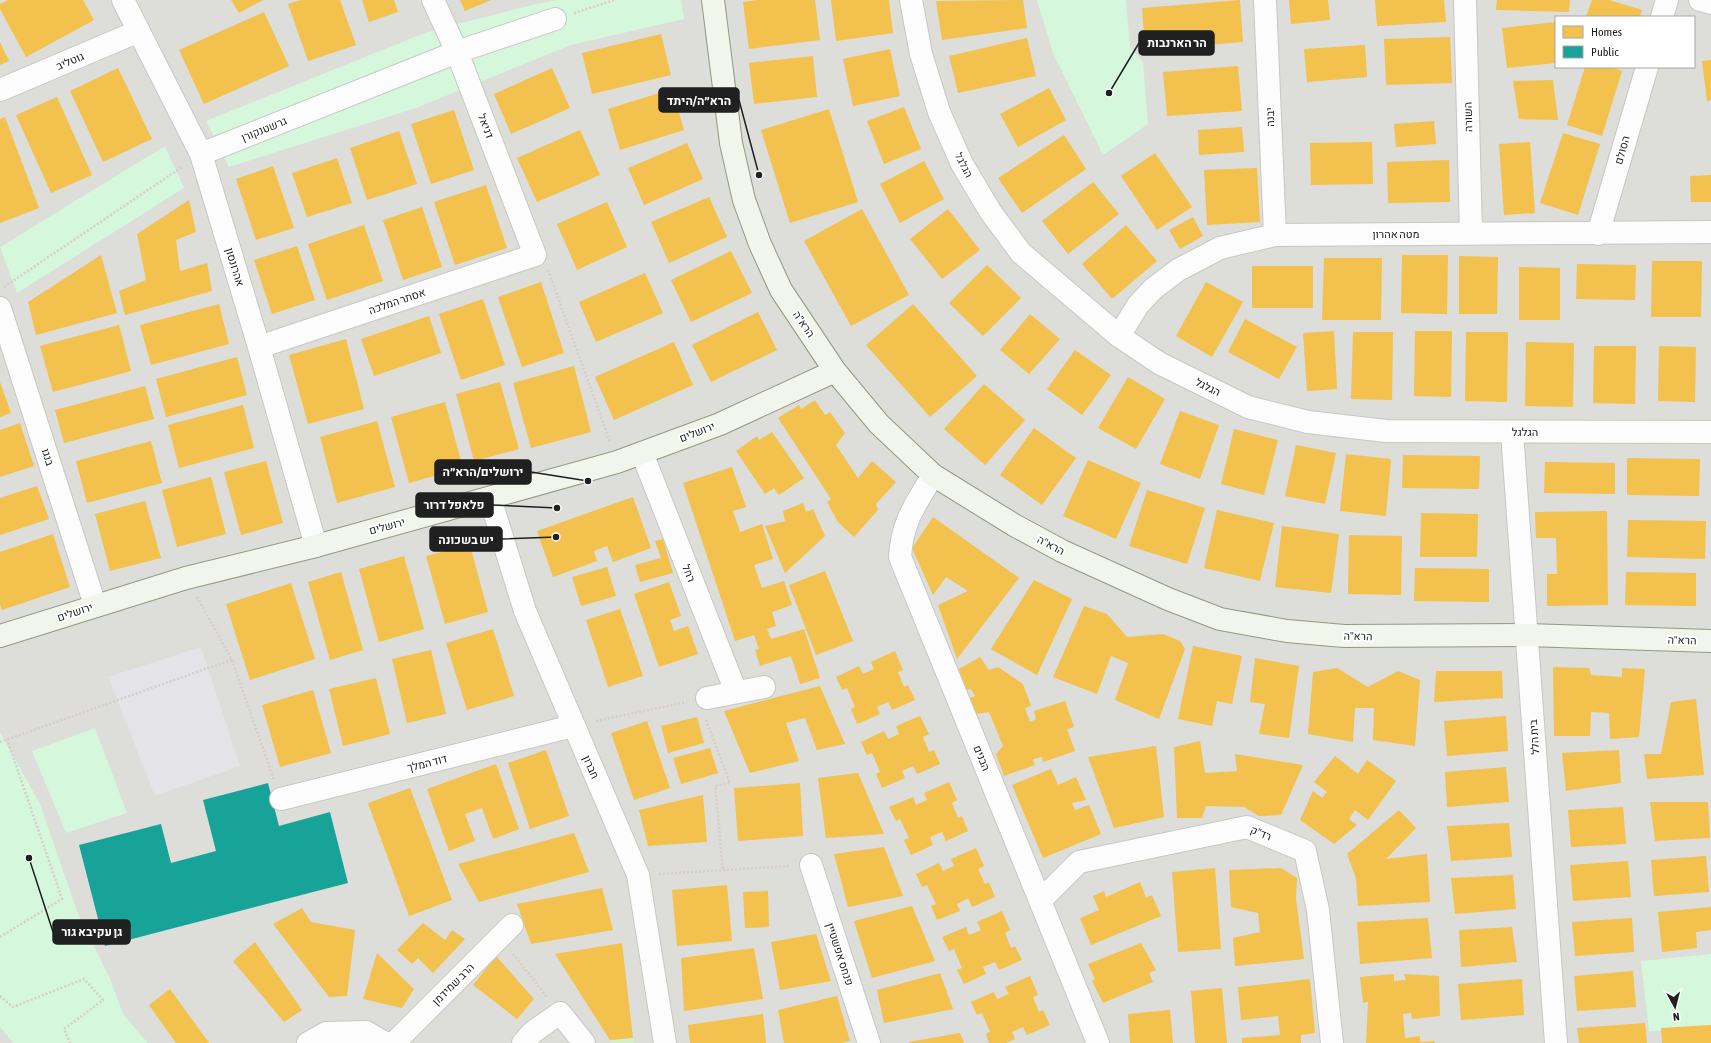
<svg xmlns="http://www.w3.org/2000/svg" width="1711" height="1043" font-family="'Asap Condensed',Heebo,sans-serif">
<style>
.residential{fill:#ddddda;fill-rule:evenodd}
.grass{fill:#d3efc5}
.park{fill:#d5f7dc}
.parking{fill:#dddddb}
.plaza{fill:#e4e3e8}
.homes{fill:#f2c14e}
.public{fill:#17a398}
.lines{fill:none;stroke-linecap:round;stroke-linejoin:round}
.street-casing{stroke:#c7c7c5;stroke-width:24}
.secondary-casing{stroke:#929a7f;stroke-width:24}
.path{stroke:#d8cdc7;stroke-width:2.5;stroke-dasharray:2 2;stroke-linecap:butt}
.street{stroke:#fcfcfc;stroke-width:22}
.secondary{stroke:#f2f5eb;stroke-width:22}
.labels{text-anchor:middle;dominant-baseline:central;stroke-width:4;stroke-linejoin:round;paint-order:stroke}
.street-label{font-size:11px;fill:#202020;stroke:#fff}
.leader{fill:none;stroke:#202020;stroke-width:1.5}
.callout-dot{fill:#202020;stroke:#fff;stroke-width:1.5}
.callout{fill:#202020;stroke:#202020;stroke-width:1.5}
.callout-label{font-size:12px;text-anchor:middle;font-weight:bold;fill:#fff}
</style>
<rect width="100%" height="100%" fill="#eeeee9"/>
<path class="residential" d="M0,0H1711V1043H0ZM1556,17H1694V67H1556Z"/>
<path class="grass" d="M633,1038L634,1043H612L610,1040Z"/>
<path class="park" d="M557,0H681L684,19L571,45L416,108L229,167L206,121L427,32L528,6Z
M1037,0H1126L1130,47L1143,62L1148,124L1103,155L1053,53Z
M165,146L184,188L17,293L0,247Z
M95,728L127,813L66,833L32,751Z
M0,732L40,804L77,911L111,981L123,1014L148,1043H13L0,1027Z
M1711,954V1030L1649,1031L1641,961Z"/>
<path class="parking" d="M870,552L900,624L870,637L840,564Z"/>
<path class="plaza" d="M201,647L240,766L155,796L108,677Z"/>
<path class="homes" d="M8,0H83L94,20L26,57L0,9V4Z
M231,0H263L239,13Z
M301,0H340L356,45L308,61L288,4Z
M362,0H394L398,12L369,22Z
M460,0H491L465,11Z
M757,0H815L820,40L749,49L743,2Z
M831,0H889L893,33L836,41Z
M1023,0L1027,28L942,40L936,1Z
M1240,0L1243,42L1145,50L1142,8Z
M1289,0H1328L1330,20L1291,24Z
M1375,0H1444L1446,22L1377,26Z
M1497,0H1570L1569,12L1496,10Z
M1592,0H1609L1642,10L1640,17H1586Z
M264,12L289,66L204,104L179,50Z
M1556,22V63L1507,68L1502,28Z
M661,34L671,75L592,94L582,53Z
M1450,37L1452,83L1386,85L1384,39Z
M1027,38L1036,76L958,93L949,56Z
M0,42L9,61L0,65Z
M1365,45L1367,77L1307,82L1304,49Z
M890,49L900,96L853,106L843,59Z
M813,56L817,97L754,104L749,63Z
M1711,60V100L1707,101L1702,61Z
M1238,66L1242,111L1167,116L1163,72Z
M1585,67H1610L1622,71L1602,136L1567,125Z
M118,68L152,139L103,162L70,91Z
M552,68L570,108L511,134L494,94Z
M1553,80L1558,120L1519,119L1513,81Z
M1049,88L1066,120L1018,147L1000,114Z
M672,89L684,130L620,150L608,109Z
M57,97L92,175L51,193L16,115Z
M904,107L921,149L884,164L867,121Z
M829,109L858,202L790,223L761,130Z
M454,110L474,170L431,184L411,124Z
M5,117L39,208L0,223V119Z
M1434,121L1436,144L1396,147L1394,124Z
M1242,127L1244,152L1199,155L1198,130Z
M580,130L600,175L537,202L517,158Z
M399,131L417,184L367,200L350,148Z
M1563,133L1600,144L1578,215L1540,203Z
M1064,135L1086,169L1022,213L998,178Z
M1372,142L1373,184L1311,185L1310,143Z
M1530,142L1535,213L1504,215L1499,144Z
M687,143L703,179L644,205L628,168Z
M1155,153L1192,207L1157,230L1121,176Z
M337,158L352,203L307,217L292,173Z
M1449,160L1450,202L1388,203L1387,162Z
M924,161L944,199L900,223L880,184Z
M273,166L294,228L256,240L236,179Z
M1257,168L1260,222L1207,225L1204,170Z
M1711,175V202H1691L1690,176Z
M1093,182L1119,214L1068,254L1042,221Z
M486,185L507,248L455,265L434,202Z
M709,197L727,237L669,263L651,222Z
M189,200L196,232L176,240L180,271L207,263L212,291L125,315L119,291L146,280L137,234Z
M607,202L627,247L577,270L557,224Z
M422,207L442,267L403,280L383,220Z
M862,209L909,295L851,326L804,241Z
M948,209L980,250L942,279L910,239Z
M1193,217L1203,236L1180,249L1169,230Z
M364,225L383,281L327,300L308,244Z
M1126,225L1157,261L1112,299L1082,264Z
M297,246L315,300L272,314L254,260Z
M731,251L752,293L691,322L671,280Z
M101,255L117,313L36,335L28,302Z
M1402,255H1448L1447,314L1401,313Z
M1459,256L1498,257L1497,314H1459Z
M1324,258H1382L1381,320H1322Z
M1652,261H1702L1701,317H1651Z
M1577,264L1636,265L1635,300L1576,299Z
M987,265L1021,298L983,336L949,303Z
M1252,266H1313V308H1252Z
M1519,267L1560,268V320H1519Z
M645,273L663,313L596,342L579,302Z
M541,282L564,353L522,367L498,297Z
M1206,282L1243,302L1212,357L1176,336Z
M483,299L505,365L461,380L439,314Z
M219,304L229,344L151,365L140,325Z
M913,304L977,376L930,417L866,345Z
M758,312L777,350L711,382L692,345Z
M1030,314L1060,339L1029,374L1000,350Z
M429,316L441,353L374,376L361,339Z
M1245,319L1297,347L1279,379L1228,352Z
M119,325L131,371L53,392L40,346Z
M1334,331L1337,389L1307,391L1303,333Z
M1415,331H1452L1451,397L1414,396Z
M1353,332H1393L1392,400L1351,399Z
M1466,332H1508L1507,402L1465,401Z
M346,339L364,409L308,424L289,355Z
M674,342L693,385L614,420L595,377Z
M1526,342L1574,343L1573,407L1525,406Z
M1594,346H1636L1635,404L1593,403Z
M1659,346L1696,347L1695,402L1658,401Z
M1075,350L1111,375L1082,415L1047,389Z
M237,357L247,395L166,417L156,379Z
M574,366L591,432L531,448L513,383Z
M1128,377L1165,399L1136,449L1098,428Z
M0,382L11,413L0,417Z
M500,382L519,449L474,461L456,394Z
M984,384L1025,420L985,465L944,429Z
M145,386L154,419L64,443L55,410Z
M815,400L825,415L830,412L845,433L836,445L858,478L872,461L896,482L876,504L878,510L854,537L838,522L827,502L831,499L778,418L799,405L801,409Z
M445,402L463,468L409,483L391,417Z
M243,405L254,448L179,468L168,425Z
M1180,411L1219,425L1200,479L1160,464Z
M377,421L395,487L337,503L320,437Z
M20,423L34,466L0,477V430Z
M1034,428L1076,458L1042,505L1000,475Z
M1234,429L1278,440L1264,495L1221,484Z
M772,432L804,478L779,495L774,488L765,494L736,451L757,436L759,440Z
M151,441L162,483L87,503L76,461Z
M1296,445L1336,453L1325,504L1285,496Z
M1346,454L1391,459L1386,516L1340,511Z
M1403,455L1480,456L1479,489L1402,488Z
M1627,458L1700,459L1699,496L1627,495Z
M1088,460L1141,483L1116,539L1063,516Z
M266,461L283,523L241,535L224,472Z
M1545,462L1615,463V494L1544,493Z
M732,467L746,507L733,511L740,532L762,524L773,559L754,565L762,588L784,581L792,605L772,612L776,626L767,629L771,639L804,629L820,678L800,684L791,656L760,666L755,650L759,649L754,635L735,641L683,483Z
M211,477L226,534L177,547L162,490Z
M37,486L49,519L0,535V498Z
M1147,490L1205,508L1187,564L1129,546Z
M633,497L651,548L613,562L607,546L594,551L597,561L553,577L537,531Z
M145,501L161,558L110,571L95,514Z
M803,503L806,512L813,509L825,536L785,573L765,526L785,521L783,511Z
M1217,510L1274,523L1260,581L1204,568Z
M1607,511L1608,605L1547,606V574H1557L1556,538H1536L1535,512Z
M1421,513L1478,514L1477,557H1420Z
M933,517L1019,578L957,659L938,605L968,591L946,577L933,595L912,548Z
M1628,520L1706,521L1705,559L1627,557Z
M1282,526L1339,534L1331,593L1275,587Z
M53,534L70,587L2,610L0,604V552Z
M1349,535L1402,536L1401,595L1348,594Z
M663,539L673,573L640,582L635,565L661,558L655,541Z
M470,545L488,612L445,624L426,556Z
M404,556L424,629L379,642L359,569Z
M607,567L616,596L581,606L572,577Z
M1415,568L1489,569V602L1414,601Z
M825,571L853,641L816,655L789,585Z
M341,572L363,650L330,660L308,582Z
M1626,572L1696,573V606L1625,605Z
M1034,580L1072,599L1037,675L991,649Z
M669,582L681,616L670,620L674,631L688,626L698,654L659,667L634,594Z
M291,583L315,659L250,680L226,604Z
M1084,606L1107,614L1127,637L1163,634L1180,641L1185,649L1159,719L1115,700L1128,663L1111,656L1097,694L1053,677Z
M620,609L643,676L608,687L586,620Z
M493,629L514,696L467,710L446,643Z
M1193,646L1242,656L1232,704L1217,701L1212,726L1178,719Z
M431,650L446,714L407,723L392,659Z
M895,651L903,670L898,672L904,687L908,685L915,700L892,710L888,702L877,707L880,714L857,724L851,709L855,707L847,688L842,690L836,677L859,666L863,674L874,669L871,662Z
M980,657L989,670L998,667L1023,684L1031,706L1025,708L1030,722L1036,719L1034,711L1065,701L1074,727L1067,729L1075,751L1043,762L1042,757L1033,759L1035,765L1004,776L996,754L1003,746L989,712L976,714L970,698L975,696L971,689L965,690L957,670Z
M1255,658L1299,666L1289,738L1259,734L1265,704L1250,702Z
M1553,667L1589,668L1591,675L1622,677V668L1645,669L1639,737L1610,739L1609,713L1591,712L1590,736H1554Z
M1337,668L1368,687L1398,671L1420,680L1415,746L1373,740L1374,708H1355L1353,742L1308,734L1313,672Z
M1436,671H1502L1503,698L1434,702Z
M376,678L390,734L343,746L329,689Z
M820,686L845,744L817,750L805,718L786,723L799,761L750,773L724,711Z
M313,690L331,753L280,767L262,705Z
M1696,699L1704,775L1647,779L1644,754H1661L1671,702Z
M920,716L929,734L923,737L929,752L934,750L940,764L917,774L913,766L902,771L905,778L882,788L876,774L880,772L872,753L867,755L861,742L884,731L888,739L899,734L896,726Z
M1506,716L1508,751L1447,756L1444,721Z
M697,717L704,743L668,753L661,726Z
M647,721L670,788L634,800L611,733Z
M1200,741L1205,773L1237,771L1235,754L1303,765L1281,815L1259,816L1244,807L1206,806L1202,818H1177L1174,747Z
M1156,746L1164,817L1114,828L1088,757Z
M710,748L718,773L681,784L673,758Z
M546,750L569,816L530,829L508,763Z
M1619,750L1621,783L1566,791L1562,753Z
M1335,756L1358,774L1367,760L1396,781L1368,820L1355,810L1349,819L1357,825L1334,844L1300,820L1313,791L1322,798L1327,792L1314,782Z
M496,764L519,829L493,839L482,808L465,814L475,841L449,851L427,789Z
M1506,767L1509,802L1447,807L1445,772Z
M1051,769L1058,785L1076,777L1086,800L1072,803L1075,810L1089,805L1101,834L1043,858L1012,785Z
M858,773L884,834L826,838L818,778Z
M949,782L957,800L952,803L958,818L962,816L968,831L946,841L942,832L930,837L933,845L911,855L904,840L909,838L900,819L896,821L889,807L913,797L916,805L927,800L924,793Z
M800,783L803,836L738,841L734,788Z
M410,788L452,900L409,916L368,803Z
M703,795L707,842L648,846L639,810Z
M1650,802H1708L1710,838L1655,841Z
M1623,807L1626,844L1571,847L1568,810Z
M1399,810L1416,828L1386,859L1427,854L1430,902L1358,906L1356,878L1347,854Z
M1509,823L1512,857L1451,861L1447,826Z
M574,833L589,872L479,902L458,864Z
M884,847L903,896L848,907L834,854Z
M976,848L984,866L978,869L985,884L989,882L995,897L972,907L968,898L957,904L960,911L937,920L931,906L936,904L927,885L922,887L916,874L939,863L943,871L954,866L951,859Z
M1706,856L1709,892L1654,896L1651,860Z
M1628,861L1631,897L1573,901L1570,865Z
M1215,868L1221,949L1178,952L1172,872Z
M1281,868L1297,878L1296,899L1304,959L1235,966L1233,938L1260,932L1258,913L1231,907L1229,870Z
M1513,875L1516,909L1455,914L1451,878Z
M1140,882L1146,898L1152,895L1161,916L1091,945L1080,918L1099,910L1093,896L1104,891L1106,897Z
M727,885L732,941L677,946L672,890Z
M602,888L613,930L531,944L517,904Z
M768,891L769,927L745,928L743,892Z
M912,906L935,961L872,978L854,921Z
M1711,907V930L1696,932L1697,948L1662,952L1658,912Z
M302,908L311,922L355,930L347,996L329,997L273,924Z
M1002,911L1010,930L1005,933L1011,948L1015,946L1022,960L999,970L995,962L983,967L986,974L964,984L957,970L962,968L954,949L949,951L942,937L966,927L969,935L981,930L977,922Z
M1428,918L1432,958L1360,964L1357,922Z
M1632,918L1634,952L1575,956L1572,922Z
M423,923L445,940L452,930L465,939L433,973L418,958L412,964L397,950Z
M1512,927L1517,962L1461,967L1459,930Z
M816,934L831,981L780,990L771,942Z
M255,942L302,1010L284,1022L233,961Z
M622,943L633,1038L610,1040L555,954Z
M1141,943L1156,970L1149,973L1153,982L1103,1003L1092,981L1095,979L1088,964Z
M754,948L763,999L684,1011L681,958Z
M377,953L414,989L402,1008L363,999Z
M496,956L534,999L517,1019L473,985Z
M1633,971L1636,1007L1577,1011L1574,976Z
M940,973L953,1009L884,1023L877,990Z
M1394,974V981L1406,980L1404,974L1439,976L1440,1016L1412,1019L1411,1013L1403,1014L1405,1038L1420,1036V1043H1366L1368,1002L1363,1003L1360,977Z
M1030,976L1038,995L1033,997L1039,1012L1043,1010L1050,1025L1027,1035L1023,1027L1012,1032L1015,1039L1006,1043H989L986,1034L990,1032L982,1013L977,1015L971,1002L994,992L997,999L1009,994L1005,987Z
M1310,979L1315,1033L1301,1035V1043H1242V1038L1280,1035L1278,1016L1241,1020L1238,987Z
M1522,979L1524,1015L1461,1020L1458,984Z
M1222,988L1227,1043H1195L1191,991Z
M170,989L209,1043H176L149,1005Z
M837,996L850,1041L841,1043H784L778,1010Z
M1170,1010L1173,1043H1130L1128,1014Z
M763,1014L766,1043H690L688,1025Z
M1645,1023L1647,1043H1579L1577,1028Z
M1711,1025V1043H1662L1661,1028Z
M960,1033L964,1043H909V1042Z
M1435,1041L1434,1043H1420V1042Z"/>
<path class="public" d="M268,783L279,826L330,812L348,883L105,946L79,845L161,824L171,863L216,851L203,800Z"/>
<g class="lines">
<g class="street-casing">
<path id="street" d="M123,0L201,154L259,347L316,546
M911,0L921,54L939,112L962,164L990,211L1021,253L1119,336L1159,363L1248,407L1308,422L1386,431L1711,432
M1265,0L1275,235
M1465,0L1471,234
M1700,0L1711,3
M1662,17L1667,0
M0,90L139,31
M201,154L457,52L555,19
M1598,234L1647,67
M0,308L95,605
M1119,336L1138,305L1153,289L1178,270L1220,248L1275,235L1711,232
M259,347L535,255L457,52L433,0
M1512,432L1556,1043
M642,453L736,692
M933,475C916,504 902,521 900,557L1098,1043
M490,498L525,611L638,875L665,1043
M707,698L764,687
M281,799L573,726
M811,865L869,1043
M1040,901L1079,862L1247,827L1305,851L1318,910L1332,1043
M308,1043L326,1033L366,1032L385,1043
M394,1043L512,925
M523,1043L533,1032L560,1013L584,1043"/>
</g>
<g class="secondary-casing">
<path id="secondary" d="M713,0L731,143L744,200L760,244L781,290L835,371L879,424L933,475L1014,525L1062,551L1168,599L1220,619L1287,631L1344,636L1527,635L1711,641
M0,636L186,578L316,546L617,462L720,424L835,371"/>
</g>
<path class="path" d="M574,13L614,0
M548,270L610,442
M4,287L182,167
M197,597L232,660L274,780
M706,720L730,783L715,786L723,870
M596,721L687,702
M0,742L208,668L232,660
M659,874L789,866
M0,937L62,899L7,739
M513,954L547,997
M0,996L13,1007L84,979L103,1000L64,1029L70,1043"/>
<use href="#street" class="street"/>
<use href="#secondary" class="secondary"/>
</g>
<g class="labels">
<g class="street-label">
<text transform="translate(70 61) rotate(-23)">גוטליב</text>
<text transform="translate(1270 117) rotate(-92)">יבנה</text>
<text transform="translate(1468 117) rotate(-91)">השורה</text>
<text transform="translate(486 126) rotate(69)">דניאל</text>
<text transform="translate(264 129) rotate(-22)">גרשטנקורן</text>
<text transform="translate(1622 150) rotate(-74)">הסולם</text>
<text transform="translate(964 165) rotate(63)">הגלגל</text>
<text x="1396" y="234">מטה אהרון</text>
<text transform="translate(235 267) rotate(73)">אהרונסון</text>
<text transform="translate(397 301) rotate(-19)">אסתר המלכה</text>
<text transform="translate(804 324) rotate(56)">הרא"ה</text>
<text transform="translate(1208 387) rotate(26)">הגלגל</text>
<text transform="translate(697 432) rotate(-21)">ירושלים</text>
<text x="1525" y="432">הגלגל</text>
<text transform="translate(48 457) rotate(72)">בנגו</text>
<text transform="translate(387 526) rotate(-15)">ירושלים</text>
<text transform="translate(1051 545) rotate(28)">הרא"ה</text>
<text transform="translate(689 573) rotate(69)">רחל</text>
<text transform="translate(75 612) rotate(-18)">ירושלים</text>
<text transform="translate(1358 636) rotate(1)">הרא"ה</text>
<text transform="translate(1682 640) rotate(2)">הרא"ה</text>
<text transform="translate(1534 737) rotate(-94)">בית הלל</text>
<text transform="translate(982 758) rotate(68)">הבנים</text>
<text transform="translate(427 763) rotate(-14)">דוד המלך</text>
<text transform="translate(591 767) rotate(66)">חברון</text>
<text transform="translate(1261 833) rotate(21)">רד"ק</text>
<text transform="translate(840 954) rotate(72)">פנחס אפשטיין</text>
<text transform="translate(453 984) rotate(-45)">הרב שמידמן</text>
</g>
</g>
<path class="leader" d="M1109 93L1139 43M759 175L739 100M588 481L531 472M557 508L493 505M556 537L502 539M29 858L53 932"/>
<g class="callout-dot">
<circle cx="1109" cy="93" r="4"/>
<circle cx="759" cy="175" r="4"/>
<circle cx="588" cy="481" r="4"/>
<circle cx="557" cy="508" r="4"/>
<circle cx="556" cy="537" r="4"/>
<circle cx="29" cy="858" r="4"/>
</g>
<g class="callout">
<rect x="1139" y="31" width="75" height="24" rx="4"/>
<rect x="659" y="88" width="80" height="24" rx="4"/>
<rect x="435" y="460" width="96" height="24" rx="4"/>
<rect x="416" y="493" width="77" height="24" rx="4"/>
<rect x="430" y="527" width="72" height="24" rx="4"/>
<rect x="53" y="920" width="77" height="24" rx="4"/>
</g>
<g class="callout-label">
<text x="1177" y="47">הר הארנבות</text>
<text x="699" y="105">הרא״ה/היתד</text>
<text x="483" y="476">ירושלים/הרא״ה</text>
<text x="454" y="509">פלאפל דרור</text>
<text x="466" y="544">יש בשכונה</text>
<text x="92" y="936">גן עקיבא גור</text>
</g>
<rect x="1555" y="16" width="140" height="52" fill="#ffffff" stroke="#a6a6a6"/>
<rect x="1563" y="26" width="20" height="12" fill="#f2c14e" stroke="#a6a6a6"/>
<text x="1591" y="36" font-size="12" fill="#202020">Homes</text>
<rect x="1563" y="46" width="20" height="12" fill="#17a398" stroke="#a6a6a6"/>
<text x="1591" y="56" font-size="12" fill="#202020">Public</text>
<g transform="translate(1675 1007) rotate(173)" stroke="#ffffff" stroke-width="3" paint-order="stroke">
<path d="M0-3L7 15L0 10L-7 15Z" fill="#202020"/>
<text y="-6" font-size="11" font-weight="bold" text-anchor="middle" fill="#202020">N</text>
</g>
</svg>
